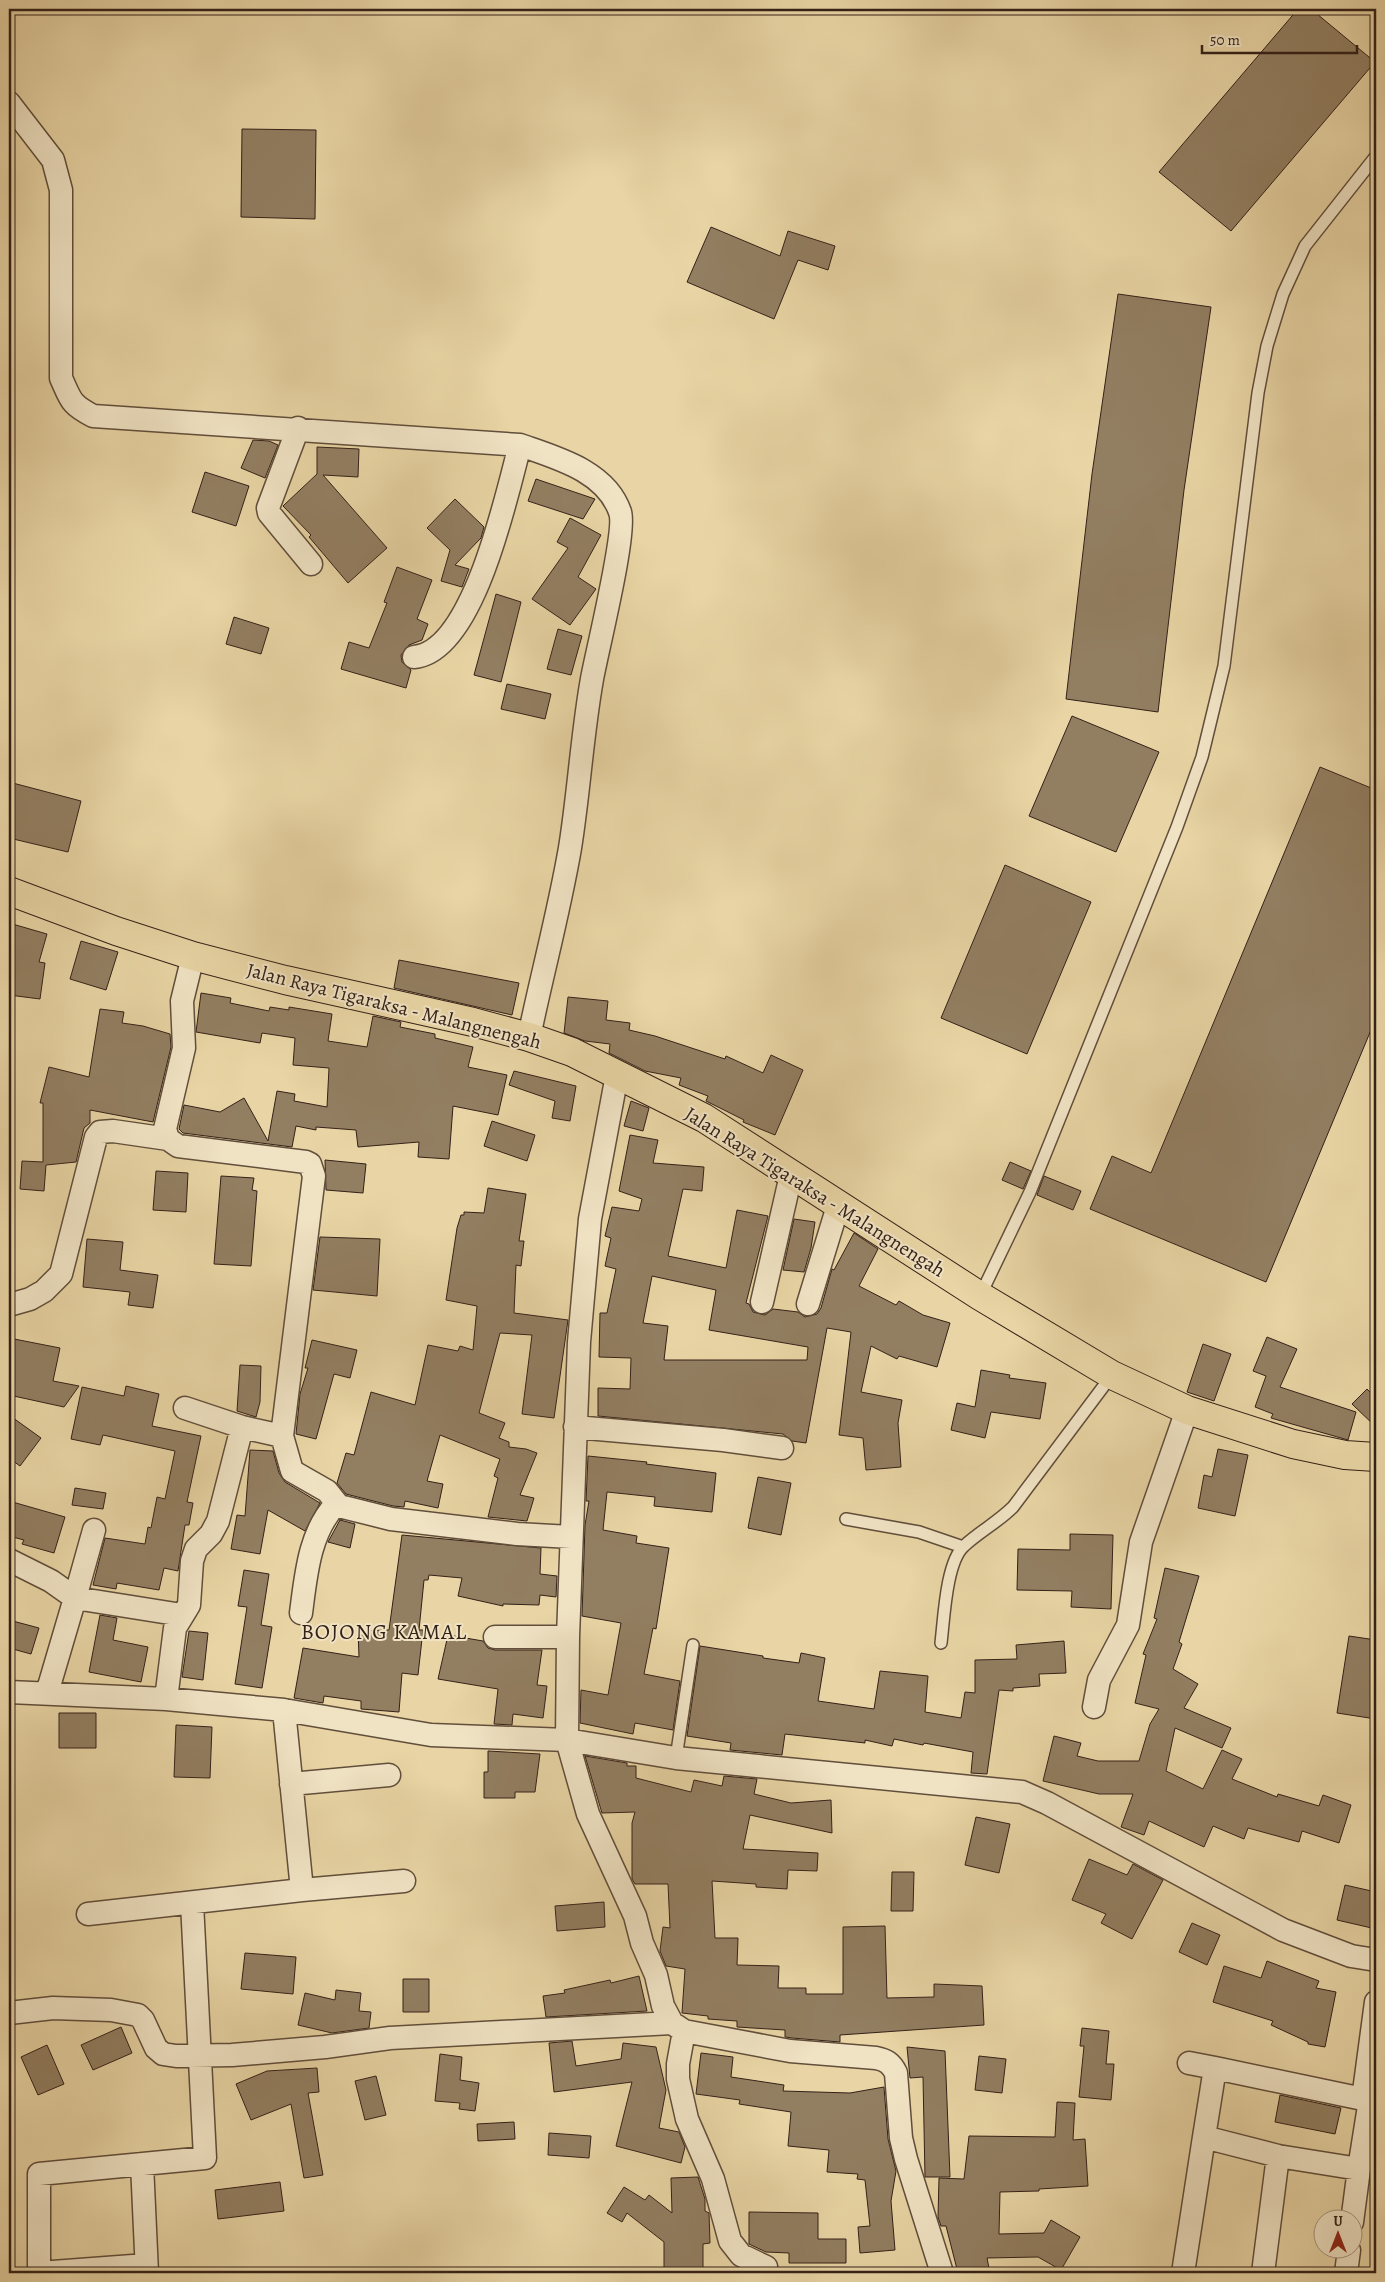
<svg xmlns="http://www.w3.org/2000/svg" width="1385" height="2282" font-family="Alegreya,serif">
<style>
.building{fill:#927e61;stroke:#342118;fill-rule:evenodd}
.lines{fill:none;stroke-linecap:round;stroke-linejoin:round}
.service-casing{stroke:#614e3b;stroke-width:14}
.minor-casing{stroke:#614e3b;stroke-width:25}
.primary-casing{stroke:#342118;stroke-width:30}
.service{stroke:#f0e3c4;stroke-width:11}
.minor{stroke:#f0e3c4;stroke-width:22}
.primary{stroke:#e8d4a4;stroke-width:28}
.labels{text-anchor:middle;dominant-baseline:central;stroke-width:4;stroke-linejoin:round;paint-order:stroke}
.street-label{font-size:20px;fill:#342118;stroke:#f0e3c4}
.quarter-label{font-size:22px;letter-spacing:1px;fill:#342118;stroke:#f0e3c4}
</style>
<rect width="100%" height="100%" fill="#e8d4a4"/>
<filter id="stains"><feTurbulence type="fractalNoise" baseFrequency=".004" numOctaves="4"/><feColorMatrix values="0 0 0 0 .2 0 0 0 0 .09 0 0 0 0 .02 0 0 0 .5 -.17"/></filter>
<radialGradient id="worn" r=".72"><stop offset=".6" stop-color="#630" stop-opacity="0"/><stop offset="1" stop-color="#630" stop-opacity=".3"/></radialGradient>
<path class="building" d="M1298,9H1311L1375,62L1231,231L1159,172Z
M242,129L316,130L315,219L241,217Z
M711,227L780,256L788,231L835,246L828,270L798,260L774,319L687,282Z
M1118,294L1211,307L1184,490L1158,712L1066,699L1092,474Z
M253,440L269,441L278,445L265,478L241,468Z
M317,447L359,449L358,477L323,475L387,548L348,583L309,537L311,535L283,506L317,474Z
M205,472L249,486L236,526L192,512Z
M536,479L595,499L583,519L528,501Z
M455,499L484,527L481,538L455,565L469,569L462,587L441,581L450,550L427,528Z
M570,518L601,535L578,577L596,589L570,625L532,599L568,548L557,542Z
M397,567L432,580L417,619L428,624L422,640L409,645L401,655L402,662L411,670L406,688L341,669L349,642L369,648L387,603L384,602Z
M496,594L521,602L501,682L474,675Z
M234,617L269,628L261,654L226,644Z
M558,629L582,636L571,675L547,669Z
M507,684L551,694L545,719L501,709Z
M1072,716L1159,752L1116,852L1029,816Z
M1320,767L1376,790V1018L1266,1282L1090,1209L1112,1156L1151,1173Z
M9,782L81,801L68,852L9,838Z
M1005,865L1091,902L1027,1054L941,1018Z
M9,923L47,934L39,962L45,963L40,999L9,995Z
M81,941L118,952L106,990L70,979Z
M399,960L519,983L512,1015L394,988Z
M201,993L231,998L230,1003L269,1011L270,1007L289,1010V1007L332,1014L328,1041L367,1047L373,1016L401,1022L400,1027L435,1034V1038L473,1047L468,1067L507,1075L498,1115L453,1106L449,1159L418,1157L419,1142L358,1147L356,1130L316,1127V1130L296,1126L292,1147L183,1133L179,1129L184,1105L220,1112L244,1098L268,1141L277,1091L295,1094L294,1101L327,1107L329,1068L293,1065L295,1038L262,1033L260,1043L196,1032Z
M568,997L608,1001L606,1020L630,1023L629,1030L655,1036L725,1059L726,1056L763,1073L771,1055L803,1070L775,1135L743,1122L744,1120L706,1101L708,1096L679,1085L681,1078L645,1071L609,1053L610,1044L585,1041L564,1033Z
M100,1009L124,1012L122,1023L143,1026L170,1034L171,1047L153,1122L90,1110V1123L84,1128L76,1162L46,1165L44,1191L20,1189L22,1161L43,1162V1103H40L49,1067L89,1077Z
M514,1071L576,1086L570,1121L552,1118L555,1101L509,1085Z
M631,1101L649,1108L643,1131L624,1126Z
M492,1121L535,1135L527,1161L484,1146Z
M630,1135L658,1140L653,1163L704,1167L702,1191L683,1189L668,1256L726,1268L737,1210L768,1216L746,1303L749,1304L753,1312L765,1315L773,1309L798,1312L805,1317L817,1314L821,1308L832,1269L834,1270L854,1233L878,1249L859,1286L896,1305L899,1301L923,1315L950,1323L937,1367L899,1356L897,1359L871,1346L861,1392L902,1400L898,1423L901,1467L866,1470L863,1438L839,1435L851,1332L827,1328L806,1443L792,1441L783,1434L598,1416V1388L630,1389L631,1358L599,1357L600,1313H607L616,1269L605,1266L611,1238L605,1236L612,1207L639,1211L642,1199L619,1191ZM652,1276L716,1290L709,1330L808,1347L807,1360H664L668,1326L643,1323Z
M325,1160L366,1164L363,1193L326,1190Z
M1010,1162L1031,1171L1023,1189L1002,1180Z
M156,1171L188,1173L186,1212L153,1210Z
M221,1176L254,1178L252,1190L257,1191L251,1266L214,1264Z
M1044,1176L1081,1191L1073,1210L1037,1195Z
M488,1188L526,1194L519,1241H524L521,1266L516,1265L514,1313L568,1320L554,1418L522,1414L532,1335L500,1333L479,1413L505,1423L499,1438L509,1442V1447L526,1449L537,1453L520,1495L534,1498L527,1521L488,1517L498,1478L494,1476L500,1459L440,1435L427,1481L443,1484L438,1508L405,1501L404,1507L393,1506L346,1494L337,1483L346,1453L354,1455L371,1392L415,1405L428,1345L458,1351L460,1346L473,1350L477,1306L446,1300L457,1228L461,1215H464V1212L484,1213Z
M794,1219L815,1222L811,1248L804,1272L783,1270Z
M320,1237L380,1239L377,1296L313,1290Z
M87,1239L123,1242L120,1270L158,1275L153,1308L128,1305L130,1292L83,1287Z
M1267,1337L1297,1349L1280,1387L1356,1412L1348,1440L1271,1418L1273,1414L1255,1407L1266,1376L1253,1371Z
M9,1338L60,1348L53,1381L79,1386L64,1407L9,1395Z
M312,1340L357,1350L350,1378L334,1374L316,1439L296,1434L300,1394L308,1368H305Z
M1203,1344L1231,1354L1214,1401L1187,1392Z
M240,1365L261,1366L260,1402L256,1417L237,1411Z
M981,1370L1010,1375L1009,1378L1046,1383L1040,1419L991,1412L985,1438L951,1430L957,1403L975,1407Z
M126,1386L159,1394L152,1426L201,1436L187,1502L193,1503L189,1525H185L178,1571L164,1568L159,1590L117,1583L116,1589L93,1585L105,1538L145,1544L148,1527L151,1528L157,1497L165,1499L175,1451L103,1435L100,1445L71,1439L82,1387L124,1396Z
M1367,1389L1376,1398V1427L1352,1404Z
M9,1415L41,1438L20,1466L9,1458Z
M1218,1449L1248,1455L1235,1516L1198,1508L1204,1475L1212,1477Z
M250,1450L273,1451L279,1473L285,1482L320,1503L305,1531L268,1510L260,1554L231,1549L237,1515L245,1516Z
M588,1456L647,1462L646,1464L716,1473L712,1512L654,1506L655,1497L607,1492L603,1530L637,1536L636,1543L669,1548L656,1629L653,1628L644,1674L680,1681L673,1730L635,1723L633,1734L580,1723L581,1690L608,1695L621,1623L582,1616L585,1525L589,1501H586Z
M758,1477L791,1483L781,1535L748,1528Z
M75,1488L106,1493L103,1509L72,1505Z
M9,1501L65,1517L54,1553L22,1544L24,1540L9,1536Z
M340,1520L355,1524L350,1548L328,1542Z
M1070,1534L1113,1535L1111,1609L1071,1607L1072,1591L1017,1590L1018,1549L1070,1550Z
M402,1535L541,1548L540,1574L557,1576L556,1597L540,1595L539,1605L503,1604V1606L458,1596L462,1578L429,1575L428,1580H424L419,1630H423L418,1675L402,1673L399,1712L361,1709V1701L324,1696L323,1703L294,1698L303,1648L359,1657L358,1631L389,1630Z
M1165,1568L1199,1576L1179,1642L1182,1644L1173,1669L1198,1684L1184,1708L1231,1728L1222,1748L1175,1728L1166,1771L1203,1789L1222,1750L1242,1759L1232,1779L1277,1797L1278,1794L1319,1806L1323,1795L1351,1805L1339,1843L1302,1831L1299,1842L1248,1828L1244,1839L1213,1826L1204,1847L1149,1821L1144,1835L1121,1827L1133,1794H1099L1043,1781L1054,1736L1081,1743L1077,1756L1098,1761H1139L1150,1724L1159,1709L1135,1703L1146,1655L1143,1654L1157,1619L1154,1618Z
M244,1570L269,1574L261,1625L272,1627L262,1688L235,1684L247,1607L238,1606Z
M100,1615L117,1618L113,1640L148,1647L141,1682L89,1672Z
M9,1620L39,1628L31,1654L9,1648Z
M189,1631L208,1633L203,1680L182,1677Z
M448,1635L483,1641L488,1648L495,1650H542L537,1685L547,1686L543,1718L513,1714L512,1725L494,1724L498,1689L438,1679Z
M1349,1636L1376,1640V1719L1337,1713Z
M1064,1641L1066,1673L1039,1674L1040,1686L1013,1688V1691L999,1690L987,1774L971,1773L973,1752L924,1743L923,1745L894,1739L892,1746L865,1740V1743L785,1734L782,1755L730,1750L731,1743L687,1736L700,1646L763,1656V1658L799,1663L801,1653L825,1658L818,1701L874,1709L880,1671L928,1676L925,1712L961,1718L965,1692L975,1693V1660L1017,1659L1016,1645Z
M59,1713H96V1748H59Z
M176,1725L212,1727L210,1778L174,1777Z
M488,1751L540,1754L535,1792H515V1798H484V1772H488Z
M585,1756L627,1763V1766H636V1778L691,1792L694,1780L722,1786L724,1776L757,1779L754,1794L791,1803L831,1800L832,1833L750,1815L743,1849L818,1853L817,1871L788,1870L787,1889L756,1887V1884L712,1881L715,1938H738L737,1965L779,1966L778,1988H806V1994H843V1927L885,1926L887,1998L934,1997V1984L982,1986L984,2025L840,2035V2042L792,2038L785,2037V2030L737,2027V2021L708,2019V2016L682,2013L685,1969L666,1966L660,1951L663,1927L670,1928L668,1884H635L632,1879V1823L635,1812L602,1813Z
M976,1817L1010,1824L999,1873L965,1865Z
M1089,1859L1127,1875L1133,1864L1163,1880L1132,1939L1101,1923L1106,1914L1072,1900Z
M892,1872H914L913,1911H891Z
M1345,1885L1376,1892V1929L1337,1920Z
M604,1902L605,1927L557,1931L555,1906Z
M1192,1923L1220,1935L1207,1965L1179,1952Z
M245,1953L296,1957L293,1994L241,1989Z
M1267,1961L1319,1981L1316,1988L1336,1992L1325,2047L1308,2044V2042L1271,2025L1273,2021L1213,2002L1224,1966L1261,1978Z
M639,1976L647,2011L546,2017L543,1996L565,1993L564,1990L610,1980L611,1983Z
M403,1979H429V2012H403Z
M336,1990L361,1993L359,2011L371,2012L369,2028L332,2033L298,2025L305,1993L335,2000Z
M121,2027L132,2053L93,2070L81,2045Z
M1082,2028L1109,2031L1106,2064H1114L1111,2100L1079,2097L1084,2046H1080Z
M572,2041L576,2066L621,2059L623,2043L656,2047L666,2090L659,2128L679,2132L685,2147L681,2163L616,2146L632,2082L554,2092L549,2043Z
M47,2045L64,2084L38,2095L21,2057Z
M907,2047L945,2051L950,2177H925L923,2077L910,2078Z
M701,2053L733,2057L731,2077L784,2085L783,2091L850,2093L884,2087L888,2139L896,2171L891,2201L895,2250L860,2253L858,2227L870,2226L865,2180L857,2179L858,2174L827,2172L829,2150L788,2146L791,2112L739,2104L740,2100L696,2094Z
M440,2054L462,2057L460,2080L479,2083L475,2111L459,2109L460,2103L435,2101Z
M979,2056L1006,2059L1002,2093L975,2090Z
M317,2068L319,2092L308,2093L323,2175L304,2178L291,2104L251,2120L236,2084L267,2071Z
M376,2076L386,2115L365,2120L355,2081Z
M1280,2095L1341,2108L1335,2134L1275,2122Z
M1057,2102L1075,2103L1073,2140L1085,2139L1088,2186L1039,2189V2191L1000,2192L999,2234L1044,2233L1051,2220L1080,2237L1061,2270L1038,2257L987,2258L990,2273H958L946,2226H941L938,2217L939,2178L964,2179L969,2136L1055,2137Z
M514,2122L515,2139L478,2141L477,2124Z
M549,2133L591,2136L589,2158L548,2155Z
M698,2177L705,2199V2211L709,2213L710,2243L703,2244V2273H664V2242L627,2213L622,2222L607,2213L624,2187L645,2200L649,2195L672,2213L671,2178Z
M280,2182L284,2211L218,2219L215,2190Z
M749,2212L818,2213V2239H846V2263H789V2253L766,2252L749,2244Z"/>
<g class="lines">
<g class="service-casing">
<path id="service" d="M980,1296L1030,1192L1177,827L1202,757L1224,666L1258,393L1267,346L1283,294L1305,246L1376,156
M846,1519L919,1532L963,1547
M941,1643C944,1619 946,1562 964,1546C979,1532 998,1522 1013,1507L1112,1375
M676,1758L693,1645"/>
</g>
<g class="minor-casing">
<path id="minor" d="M9,103L53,160L61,190V378C71,400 70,404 93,416L520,445C557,458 606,471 620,512C627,531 597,651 592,679C582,735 579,792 570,848C559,912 542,974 529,1037
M298,428L268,508L269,513L311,564
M414,657C474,652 507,493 520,445
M617,1075L590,1219L579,1342L568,1637L567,1740L588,1814L635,1916L642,1943L656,1975L663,2006L672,2023L684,2031L790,2051L876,2058C886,2060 891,2063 896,2073L901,2138L906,2159L942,2273
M168,1139L165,1129L184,1048L182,1001L193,956
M762,1302L791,1175
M808,1304L838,1206
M9,1305L30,1299L44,1291L61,1274L96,1137L100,1132L113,1131L168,1139L178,1146L306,1162L310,1164L314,1176L282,1436
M185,1408L242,1427L282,1436L292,1471L327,1491L339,1506L391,1519L517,1534L571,1537
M575,1427L723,1440L782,1448
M94,1530L75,1598L182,1615
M9,1560L51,1581L75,1598L47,1693
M301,1613C306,1575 309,1533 336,1504
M495,1637H568
M9,1692L166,1699L284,1710L431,1735L567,1740L676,1758L1022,1792L1047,1803L1283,1930L1351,1956L1376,1960
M166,1699L175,1628L189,1605L192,1561L196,1549L211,1534L218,1521L242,1427
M1094,1707L1099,1680L1128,1625L1141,1542L1187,1410
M291,1784L389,1775
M302,1890L404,1881
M88,1914L302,1890L284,1710
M9,2013L53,2008L111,2010L138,2015L143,2020L156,2048L163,2054L176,2056L232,2055L325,2047L390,2038L672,2023
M684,2031L678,2064V2079L687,2119L713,2179L730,2241L741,2255L766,2267
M1189,2063L1215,2068
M1215,2068L1363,2099L1369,2106L1359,2169L1278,2156L1204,2137Z
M1363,2099L1376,2002
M142,2164L147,2273
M1352,2222L1359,2169
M39,2273V2174L205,2158L192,1903
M39,2273L146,2265
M1183,2273L1204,2137
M1263,2273L1278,2156
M1346,2273L1349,2250"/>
</g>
<g class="primary-casing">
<path id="primary" d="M9,891L116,931L193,956L285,980L473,1022L529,1037L572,1052L704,1118L980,1296L1112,1375L1187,1410L1293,1444L1345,1455L1376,1457"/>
</g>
<use href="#service" class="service"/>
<use href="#minor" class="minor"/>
<use href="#primary" class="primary"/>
</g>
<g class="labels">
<g class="street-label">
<text transform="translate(394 1006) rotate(14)">Jalan Raya Tigaraksa - Malangnengah</text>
<text transform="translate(815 1192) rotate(32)">Jalan Raya Tigaraksa - Malangnengah</text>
</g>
<g class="quarter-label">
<text x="384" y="1632">BOJONG KAMAL</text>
</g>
</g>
<rect width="1385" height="2282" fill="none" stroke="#e8d4a4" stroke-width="30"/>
<rect x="10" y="10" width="1365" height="2262" fill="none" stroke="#342118" stroke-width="2.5"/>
<rect x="15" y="15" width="1355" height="2252" fill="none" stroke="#342118"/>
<g transform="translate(1338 2234)"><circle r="24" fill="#f0e3c4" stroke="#a5957f"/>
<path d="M0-4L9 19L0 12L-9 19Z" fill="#8f2418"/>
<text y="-8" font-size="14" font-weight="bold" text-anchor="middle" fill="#342118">U</text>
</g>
<path d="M1202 45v8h155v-8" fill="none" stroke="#342118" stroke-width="2.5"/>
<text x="1210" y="45" font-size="15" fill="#342118" stroke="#f0e3c4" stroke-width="4" paint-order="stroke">50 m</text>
<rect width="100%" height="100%" filter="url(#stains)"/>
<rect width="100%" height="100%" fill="url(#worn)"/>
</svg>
